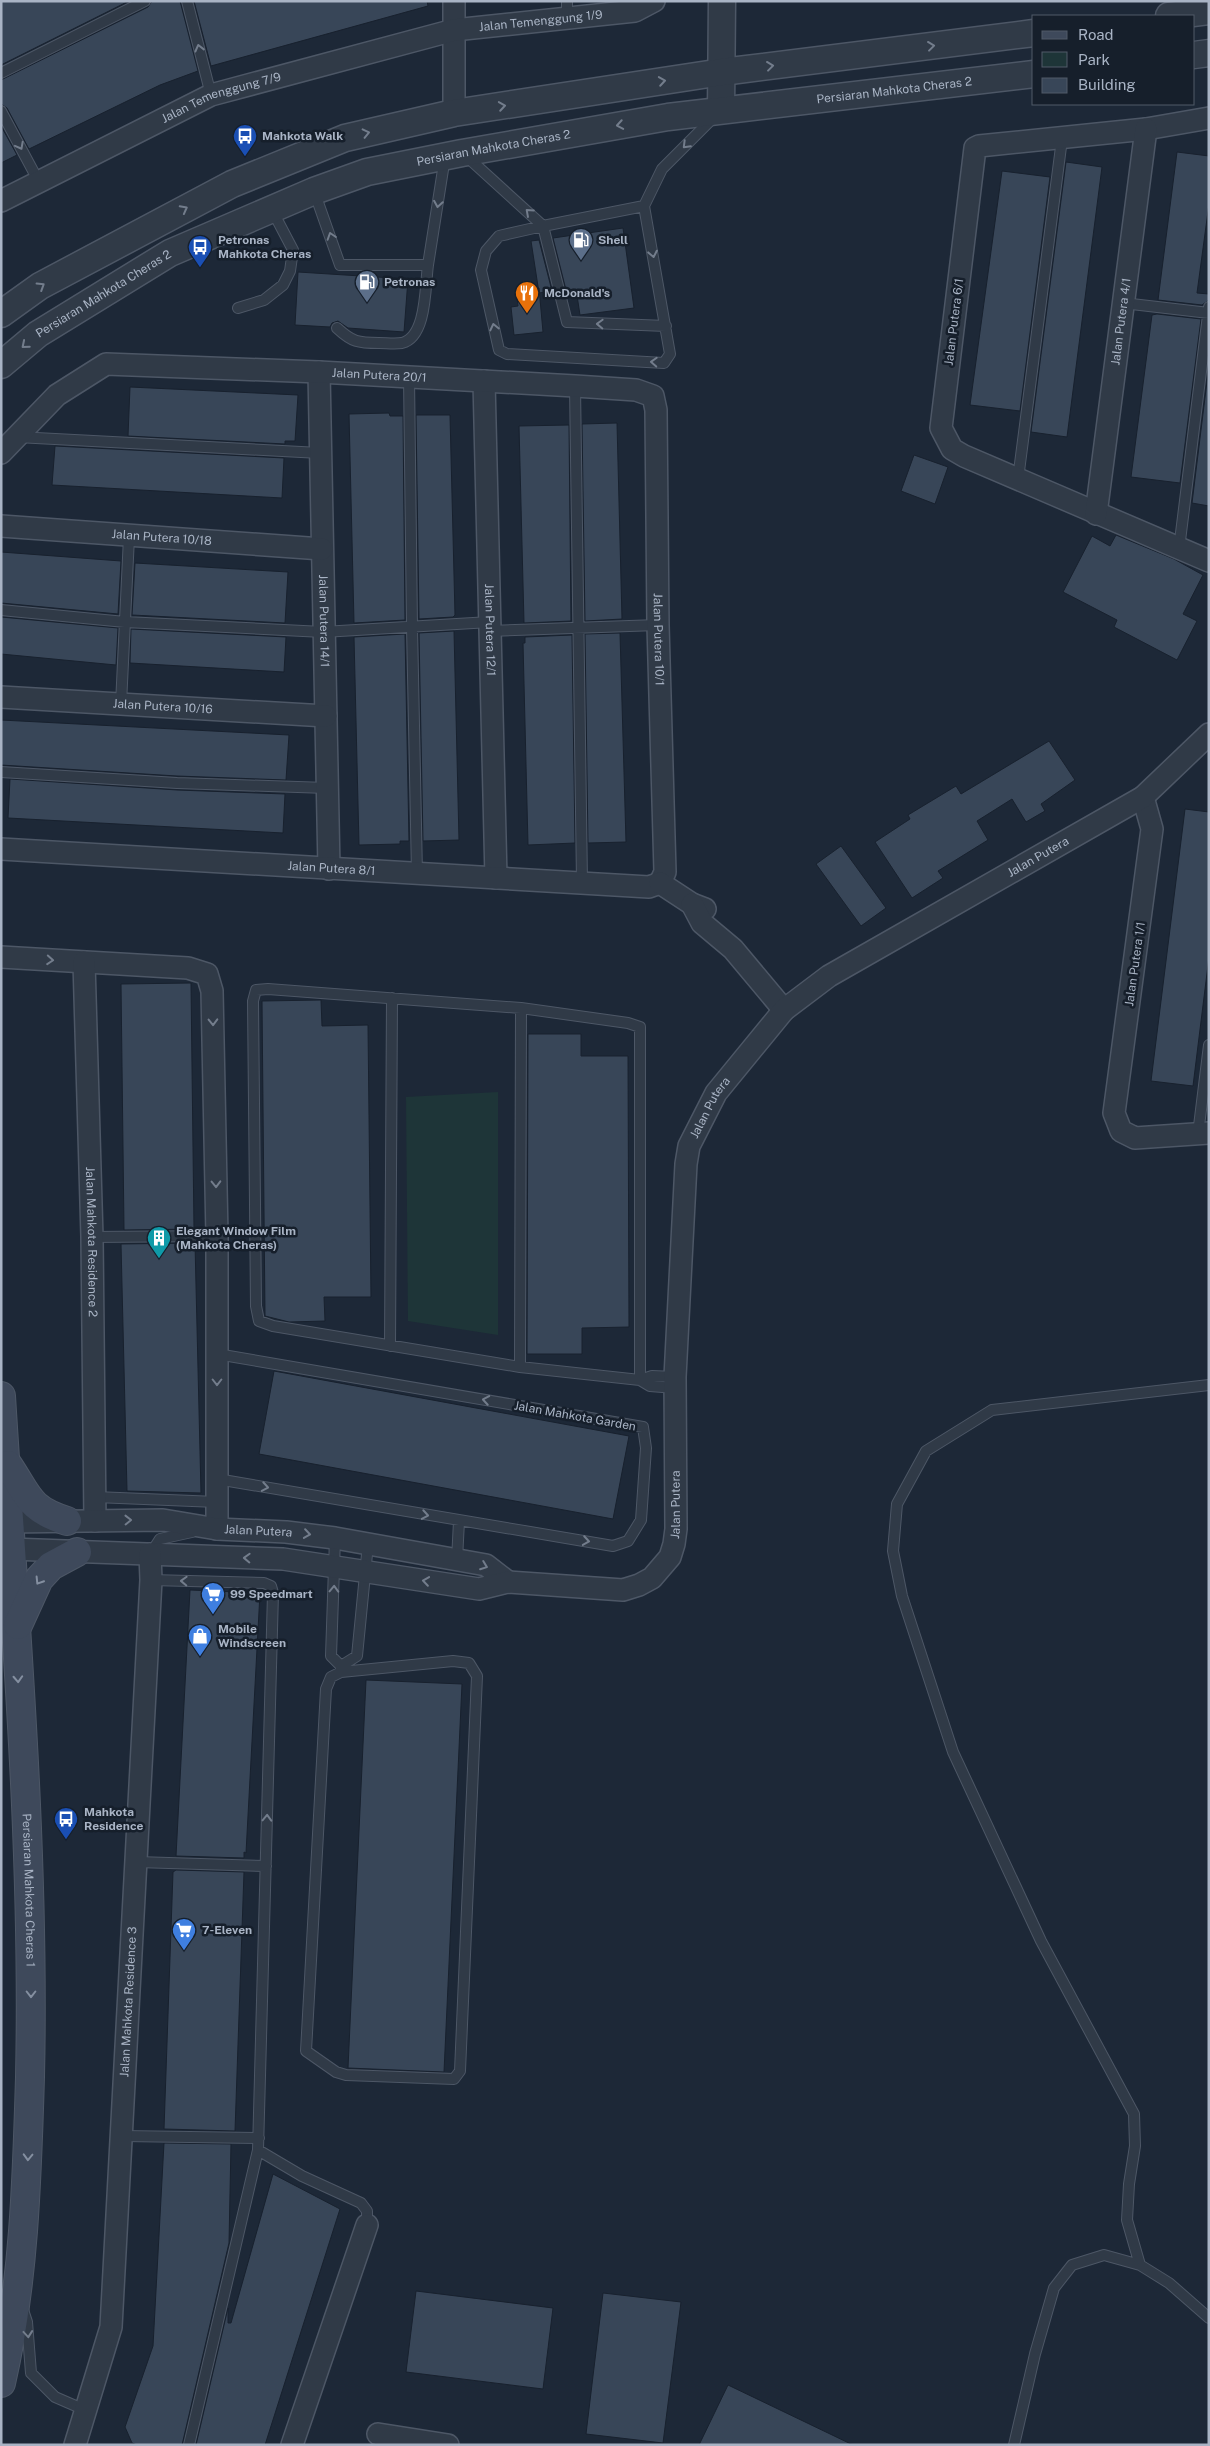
<svg xmlns="http://www.w3.org/2000/svg" width="1210" height="2446" font-family="'Public Sans',sans-serif">
<style>
.green{fill:#1e3538}
.building{fill:#384658;stroke:#18212e}
.lines{fill:none;stroke-linecap:round;stroke-linejoin:round}
.service-casing{stroke:#4d5766;stroke-width:12}
.minor-casing{stroke:#4d5766;stroke-width:24}
.tertiary-casing{stroke:#4d5766;stroke-width:29}
.secondary-casing{stroke:#4d5766;stroke-width:30}
.service{stroke:#303a47;stroke-width:10}
.minor{stroke:#303a47;stroke-width:21}
.tertiary{stroke:#303a47;stroke-width:26}
.secondary{stroke:#3e495b;stroke-width:28}
.oneway{stroke:#737d8c}
.oneway2{stroke:#848fa0}
.labels{text-anchor:middle;dominant-baseline:central;stroke-width:5;stroke-linejoin:round;paint-order:stroke}
.street-label{font-size:12px;fill:#a9b4c5;stroke:#161f2b}
.poi-label{font-size:12px;font-weight:bold;fill:#a9b4c5;stroke:#161f2b;text-anchor:start}
</style>
<rect width="100%" height="100%" fill="#1d2837"/>
<path class="green" d="M498,1092V1335L408,1321L406,1097Z"/>
<path class="building" d="M1,1H129L1,65Z
M152,1H180L198,71L160,85L29,149L7,108L1,104V80L148,7Z
M194,1H427L428,6L211,66Z
M1,126L17,155L1,163Z
M1177,152L1209,156V204L1197,293L1209,294V300L1202,305L1158,300Z
M1066,162L1102,167L1067,437L1031,432Z
M1002,171L1050,177L1020,411L970,405Z
M623,228L634,308L580,315L576,289L566,290L553,238Z
M539,240L552,291L539,293L531,241Z
M298,272L408,279L404,332L348,328L338,321L332,323L330,327L295,325Z
M539,288L543,332L514,335L511,307L518,306L516,290Z
M1157,314L1201,319L1180,483L1131,477L1152,315Z
M1209,365V506L1192,503Z
M130,387L298,395L295,441H285V444L128,436Z
M389,413L390,416H403L405,620L354,623L349,414Z
M416,415H450L455,615L453,617L419,619Z
M617,423L622,619L585,621L582,424Z
M569,425L571,621L524,623L519,426Z
M55,446L284,458L282,498L52,485Z
M914,455L948,467L935,504L901,491Z
M1116,535L1174,559L1203,575L1183,614L1197,621L1177,660L1114,627L1117,620L1063,592L1092,536L1110,546Z
M1,552L121,561L118,614L1,603Z
M135,563L288,572L285,623L132,615Z
M1,617L118,628L116,665L1,654Z
M131,629L286,637L284,672L130,663Z
M454,631L459,840L423,841L419,633Z
M620,633L626,842L588,843L585,634Z
M405,634L409,841H400V844L359,845L354,637Z
M572,635L575,843L528,845L523,643H525V637Z
M1,720L289,735L286,780L177,776L1,765Z
M1049,741L1075,780L1041,804L1045,811L1026,822L1012,799L977,821L988,840L938,871L943,878L912,898L875,842L910,819L908,815L956,786L961,794Z
M10,779L177,790L285,794L283,833L8,818Z
M1185,809L1209,812V957L1193,1086L1151,1081Z
M841,846L886,908L861,926L816,864Z
M191,983L194,1229L124,1230L121,984Z
M321,1000L322,1026L368,1025L371,1297H324L325,1321L289,1322L265,1316L262,1001Z
M528,1034H581V1056H628L629,1327L582,1328V1354H527Z
M195,1243L201,1493L127,1491L121,1244Z
M274,1371L629,1436L613,1519L259,1454Z
M190,1590L260,1593L246,1853L244,1852V1858L176,1856Z
M366,1680L462,1684L444,2072L348,2068Z
M176,1870L244,1872L235,2131L164,2129L173,1872Z
M164,2143L231,2144L229,2243L182,2445H137L132,2443L125,2427L153,2346Z
M273,2174L340,2209L265,2445H196L228,2308V2323H231Z
M416,2291L553,2308L543,2389L406,2372Z
M603,2293L681,2302L663,2443L586,2434Z
M728,2385L853,2445H699Z"/>
<g class="lines">
<g class="service-casing">
<path id="service" d="M187,1L211,95
M567,1V18
M1,73L145,1
M1,111L39,182
M465,155L543,226L644,206L662,169L715,116
M314,191L340,265H428L445,157
M644,206L670,354L664,363L507,354L499,350L481,270L486,251L499,236L543,226L567,322L666,326
M1123,303L1209,313
M238,308L264,300L283,285L290,271L293,250L272,210
M337,328C352,342 358,343 379,343C386,343 395,344 402,343C427,337 425,286 428,265
M409,377L412,626L417,874
M575,386L582,882
M17,437L320,453
M1018,479L1062,139
M1179,549L1209,307
M1,610L125,622L323,632L490,622
M489,631L658,625
M121,704L129,537
M1,772L177,783L327,788
M1198,1134L1209,1045
M92,1237L217,1236
M390,1346L392,998
M217,1354L643,1427L646,1448L641,1520L628,1541L613,1546L217,1479
M520,1367L521,1008
M640,1380V1027L628,1023L521,1008L268,989L256,990L253,1001L256,1306L259,1321L273,1326L520,1367L640,1380L650,1386L675,1388
M640,1380L652,1376L675,1377
M1209,1385L992,1410L926,1451L897,1504L893,1551L902,1596L953,1752L1041,1941L1134,2114L1135,2146L1129,2184L1127,2220L1140,2265L1169,2283L1209,2318
M95,1497L217,1502
M335,1538L331,1656L341,1666V1672
M151,1553L160,1539L192,1532
M457,1560L459,1521
M151,1580L264,1583L271,1586L273,1593L258,2150L189,2445
M453,1661L469,1663L477,1676L460,2071L454,2079L346,2075L336,2072L306,2051L326,1689L331,1677L341,1672Z
M341,1666L357,1656L368,1544
M137,1862L266,1866
M123,2136L259,2138
M258,2150L302,2176L361,2203L367,2211V2225
M23,2310L27,2322L31,2373L55,2397L85,2410
M1014,2445L1035,2354L1054,2288L1072,2265L1104,2255L1140,2265"/>
</g>
<g class="minor-casing">
<g id="minor">
<path d="M454,113V1"/>
<path d="M1209,118L1146,129L979,146L975,148L941,428L952,449L964,456L1209,561"/>
<path id="s1" d="M1,201L211,95L454,30L635,11L654,1"/>
<path id="s2" d="M319,372L329,869"/>
<path id="s3" d="M484,381L496,878"/>
<path id="s4" d="M1,453L57,395L106,364L319,372L575,386L636,390L653,396L656,410L658,625L665,872L660,883"/>
<path id="s5" d="M1096,514L1146,129"/>
<path id="s6" d="M1,526L322,549"/>
<path id="s7" d="M1,697L326,716"/>
<path d="M1143,797L1152,829L1114,1113L1121,1131L1135,1138L1209,1133"/>
<path id="s8" d="M1,849L649,887L660,883"/>
<path d="M660,883L692,904L705,909"/>
<path d="M692,904L702,923L733,949L784,1010"/>
<path d="M1,957L188,968L207,974L212,991L217,1236V1529"/>
<path id="s9" d="M84,962L92,1237L95,1521"/>
<path id="s10" d="M1,1526L9,1522L163,1520L217,1529L286,1532L335,1538L486,1565L508,1582"/>
<path id="s11" d="M1,1547L11,1549L283,1559L479,1589L508,1582L623,1590L639,1585L652,1578L670,1557L674,1544L676,1529L675,1377L686,1164L689,1146L716,1093L784,1010L829,976L1143,797L1209,734"/>
<path d="M378,2434L448,2445"/>
<path id="s12" d="M75,2445L111,2327L151,1580L150,1554"/>
<path d="M292,2445L367,2225"/>
</g>
</g>
<g class="tertiary-casing">
<g id="tertiary">
<path d="M1169,16L1209,11"/>
<path d="M1194,55L1209,53"/>
<path d="M721,110L722,1"/>
<path d="M1,314L40,286L232,184L345,138L454,113L722,72L1034,33"/>
<path id="s13" d="M1,365L38,334L170,253L314,191L367,172L462,153L668,117L1034,74"/>
</g>
</g>
<g class="secondary-casing">
<g id="secondary">
<path id="s14" d="M1,1396C15,1622 35,1850 30,2077C27,2179 24,2284 1,2383"/>
<path d="M8,1465C29,1496 28,1509 67,1521"/>
<path d="M18,1625L39,1579L51,1566L77,1552"/>
</g>
</g>
<use href="#service" class="service"/>
<use href="#minor" class="minor"/>
<use href="#tertiary" class="tertiary"/>
<use href="#secondary" class="secondary"/>
</g>
<defs><path id="oneway-chevron" d="M-2-3.5L2.5 0L-2 3.5" fill="none" stroke-width="1.6" stroke-linecap="round" stroke-linejoin="round" transform="scale(1.25)"/></defs>
<g class="oneway">
<use href="#oneway-chevron" transform="translate(931 46) rotate(-7)"/>
<use href="#oneway-chevron" transform="translate(199 48) rotate(-104)"/>
<use href="#oneway-chevron" transform="translate(770 66) rotate(-7)"/>
<use href="#oneway-chevron" transform="translate(662 81) rotate(-9)"/>
<use href="#oneway-chevron" transform="translate(502 106) rotate(-9)"/>
<use href="#oneway-chevron" transform="translate(620 125) rotate(170)"/>
<use href="#oneway-chevron" transform="translate(366 133) rotate(-13)"/>
<use href="#oneway-chevron" transform="translate(686 145) rotate(135)"/>
<use href="#oneway-chevron" transform="translate(20 146) rotate(62)"/>
<use href="#oneway-chevron" transform="translate(438 204) rotate(99)"/>
<use href="#oneway-chevron" transform="translate(184 209) rotate(-28)"/>
<use href="#oneway-chevron" transform="translate(529 212) rotate(-138)"/>
<use href="#oneway-chevron" transform="translate(331 236) rotate(-108)"/>
<use href="#oneway-chevron" transform="translate(653 254) rotate(79)"/>
<use href="#oneway-chevron" transform="translate(41 286) rotate(-32)"/>
<use href="#oneway-chevron" transform="translate(600 324) rotate(-178)"/>
<use href="#oneway-chevron" transform="translate(494 327) rotate(-103)"/>
<use href="#oneway-chevron" transform="translate(25 345) rotate(140)"/>
<use href="#oneway-chevron" transform="translate(654 362) rotate(-177)"/>
<use href="#oneway-chevron" transform="translate(50 960) rotate(4)"/>
<use href="#oneway-chevron" transform="translate(213 1022) rotate(89)"/>
<use href="#oneway-chevron" transform="translate(216 1184) rotate(89)"/>
<use href="#oneway-chevron" transform="translate(217 1382) rotate(90)"/>
<use href="#oneway-chevron" transform="translate(486 1400) rotate(-170)"/>
<use href="#oneway-chevron" transform="translate(265 1487) rotate(10)"/>
<use href="#oneway-chevron" transform="translate(425 1515) rotate(10)"/>
<use href="#oneway-chevron" transform="translate(128 1520) rotate(-1)"/>
<use href="#oneway-chevron" transform="translate(307 1534) rotate(8)"/>
<use href="#oneway-chevron" transform="translate(586 1541) rotate(9)"/>
<use href="#oneway-chevron" transform="translate(247 1558) rotate(-178)"/>
<use href="#oneway-chevron" transform="translate(484 1566) rotate(21)"/>
<use href="#oneway-chevron" transform="translate(184 1581) rotate(-178)"/>
<use href="#oneway-chevron" transform="translate(426 1581) rotate(-172)"/>
<use href="#oneway-chevron" transform="translate(334 1589) rotate(-88)"/>
<use href="#oneway-chevron" transform="translate(267 1818) rotate(-88)"/>
<use href="#oneway-chevron" transform="translate(28 2334) rotate(85)"/>
</g>
<g class="oneway2">
<use href="#oneway-chevron" transform="translate(39 1581) rotate(122)"/>
<use href="#oneway-chevron" transform="translate(18 1679) rotate(87)"/>
<use href="#oneway-chevron" transform="translate(31 1994) rotate(90)"/>
<use href="#oneway-chevron" transform="translate(28 2157) rotate(92)"/>
</g>
<defs>
<g id="bus-pin" transform="scale(1.25)"><path d="M0 17L-7.5 6A9.5 9.5 0 1 1 7.5 6Z" fill="#1a4fb4" stroke="#161f2b"/><path d="M-5-6H5V4H4V6H2V4H-2V6H-4V4H-5ZM-3.5-4V0h7V-4ZM-3.5 1.2v1.5H-2V1.2ZM2 1.2v1.5H3.5V1.2Z" fill="#fff"/></g>
<g id="fuel-pin" transform="scale(1.25)"><path d="M0 17L-7.5 6A9.5 9.5 0 1 1 7.5 6Z" fill="#5c6f8a" stroke="#161f2b"/><path d="M-5.5-6h7V0h2V4h1.3V-2.5L3-4.5l.8-.8L6-3V5H2.5V1h-1V6h-7ZM-4.2-4.7v3.2H.2V-4.7Z" fill="#fff"/></g>
<g id="restaurant-pin" transform="scale(1.25)"><path d="M0 17L-7.5 6A9.5 9.5 0 1 1 7.5 6Z" fill="#e8710a" stroke="#161f2b"/><path d="M-5-6h1v4h1v-4h1v4h1v-4h1v5L-1.5 .5V6h-2V.5L-5-1ZM5-6V6H3V1.5H1.5Q1.5-4 5-6Z" fill="#fff"/></g>
<g id="building-pin" transform="scale(1.25)"><path d="M0 17L-7.5 6A9.5 9.5 0 1 1 7.5 6Z" fill="#0f9aa8" stroke="#161f2b"/><path d="M-4-6H4V6H1V3H-1V6H-4ZM-2.5-4.3h1.7v1.8h-1.7ZM.8-4.3h1.7v1.8H.8ZM-2.5-1h1.7V.8h-1.7ZM.8-1h1.7V.8H.8Z" fill="#fff"/></g>
<g id="supermarket-pin" transform="scale(1.25)"><path d="M0 17L-7.5 6A9.5 9.5 0 1 1 7.5 6Z" fill="#3f7fe0" stroke="#161f2b"/><path d="M-6-5.5h2.5l.6 2H6L4.5 2H-2.5L-4.4-4H-6ZM-1.5 3.2a1.3 1.3 0 1 0 .1 0ZM3 3.2a1.3 1.3 0 1 0 .1 0Z" fill="#fff"/></g>
<g id="shop-pin" transform="scale(1.25)"><path d="M0 17L-7.5 6A9.5 9.5 0 1 1 7.5 6Z" fill="#3f7fe0" stroke="#161f2b"/><path d="M-5-2.5h2.3a2.7 3.5 0 0 1 5.4 0H5L5.5 6h-11ZM-1.5-2.5h3a1.5 2.3 0 0 0-3 0Z" fill="#fff"/></g>
</defs>
<g fill-rule="evenodd">
<use href="#bus-pin" x="245" y="136"/>
<use href="#fuel-pin" x="581" y="240"/>
<use href="#bus-pin" x="200" y="247"/>
<use href="#fuel-pin" x="367" y="282"/>
<use href="#restaurant-pin" x="527" y="293"/>
<use href="#building-pin" x="159" y="1238"/>
<use href="#supermarket-pin" x="213" y="1594"/>
<use href="#shop-pin" x="200" y="1636"/>
<use href="#bus-pin" x="66" y="1819"/>
<use href="#supermarket-pin" x="184" y="1930"/>
</g>
<g class="labels">
<g class="street-label">
<text stroke="none"><textPath href="#s1" startOffset="574">Jalan Temenggung 1/9</textPath></text>
<text stroke="none"><textPath href="#s13" startOffset="950">Persiaran Mahkota Cheras 2</textPath></text>
<text stroke="none"><textPath href="#s1" startOffset="244">Jalan Temenggung 7/9</textPath></text>
<text stroke="none"><textPath href="#s13" startOffset="545">Persiaran Mahkota Cheras 2</textPath></text>
<text stroke="none"><textPath href="#s13" startOffset="125">Persiaran Mahkota Cheras 2</textPath></text>
<text transform="translate(954 322) rotate(-83)">Jalan Putera 6/1</text>
<text stroke="none"><textPath href="#s5" startOffset="194">Jalan Putera 4/1</textPath></text>
<text stroke="none"><textPath href="#s4" startOffset="412">Jalan Putera 20/1</textPath></text>
<text stroke="none"><textPath href="#s6" startOffset="161">Jalan Putera 10/18</textPath></text>
<text stroke="none"><textPath href="#s2" startOffset="249">Jalan Putera 14/1</textPath></text>
<text stroke="none"><textPath href="#s3" startOffset="249">Jalan Putera 12/1</textPath></text>
<text stroke="none"><textPath href="#s4" startOffset="931">Jalan Putera 10/1</textPath></text>
<text stroke="none"><textPath href="#s7" startOffset="162">Jalan Putera 10/16</textPath></text>
<text stroke="none"><textPath href="#s11" startOffset="1561">Jalan Putera</textPath></text>
<text stroke="none"><textPath href="#s8" startOffset="331">Jalan Putera 8/1</textPath></text>
<text transform="translate(1135 964) rotate(-82)">Jalan Putera 1/1</text>
<text stroke="none"><textPath href="#s11" startOffset="1141">Jalan Putera</textPath></text>
<text stroke="none"><textPath href="#s9" startOffset="280">Jalan Mahkota Residence 2</textPath></text>
<text transform="translate(575 1416) rotate(10)">Jalan Mahkota Garden</text>
<text stroke="none"><textPath href="#s11" startOffset="738">Jalan Putera</textPath></text>
<text stroke="none"><textPath href="#s10" startOffset="259">Jalan Putera</textPath></text>
<text stroke="none"><textPath href="#s14" startOffset="495">Persiaran Mahkota Cheras 1</textPath></text>
<text stroke="none"><textPath href="#s12" startOffset="449">Jalan Mahkota Residence 3</textPath></text>
</g>
<g class="poi-label">
<text x="262" y="136">Mahkota Walk</text>
<text x="218" y="240">Petronas<tspan x="218" dy="14">Mahkota Cheras</tspan></text>
<text x="598" y="240">Shell</text>
<text x="384" y="282">Petronas</text>
<text x="544" y="293">McDonald's</text>
<text x="176" y="1231">Elegant Window Film<tspan x="176" dy="14">(Mahkota Cheras)</tspan></text>
<text x="230" y="1594">99 Speedmart</text>
<text x="218" y="1629">Mobile<tspan x="218" dy="14">Windscreen</tspan></text>
<text x="84" y="1812">Mahkota<tspan x="84" dy="14">Residence</tspan></text>
<text x="202" y="1930">7-Eleven</text>
</g>
</g>
<rect width="1210" height="2446" fill="none" stroke="#a9b4c5" stroke-width="5"/>
<rect x="1032" y="15" width="162" height="90" fill="#161f2b" stroke="#515b69"/>
<rect x="1042" y="31" width="25" height="8" fill="#3e495b" stroke="#515b69"/>
<text x="1078" y="40" font-size="15" fill="#a9b4c5">Road</text>
<rect x="1042" y="52" width="25" height="15" fill="#1e3538" stroke="#515b69"/>
<text x="1078" y="65" font-size="15" fill="#a9b4c5">Park</text>
<rect x="1042" y="78" width="25" height="15" fill="#384658" stroke="#515b69"/>
<text x="1078" y="90" font-size="15" fill="#a9b4c5">Building</text>
</svg>
